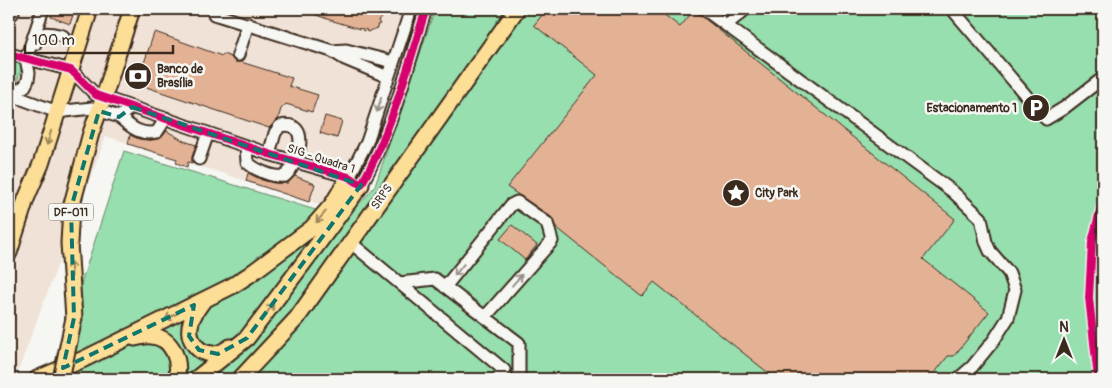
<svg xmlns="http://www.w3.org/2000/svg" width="1112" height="388" font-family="Pangolin,sans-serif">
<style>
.built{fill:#f0e2d6}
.green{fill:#97dfae;stroke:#698466}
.building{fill:#e3b295;stroke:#3b2a1e}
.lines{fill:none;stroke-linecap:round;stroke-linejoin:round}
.minor-casing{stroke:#3b2a1e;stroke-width:15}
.major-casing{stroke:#3b2a1e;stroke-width:19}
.minor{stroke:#f6f6f2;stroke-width:11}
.major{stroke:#fdde96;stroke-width:15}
.major-bridge-casing{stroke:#3b2a1e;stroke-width:19;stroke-linecap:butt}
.major-bridge{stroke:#fdde96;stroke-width:15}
.cycleway-casing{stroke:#f6f6f2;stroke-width:11}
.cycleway{stroke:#d6006c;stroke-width:8}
.oneway{stroke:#989088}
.oneway2{stroke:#9c845a}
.marked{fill:none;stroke:#0f766e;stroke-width:4;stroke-dasharray:10 6;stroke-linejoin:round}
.labels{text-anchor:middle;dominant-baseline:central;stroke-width:5;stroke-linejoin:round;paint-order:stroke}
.shield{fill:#f6f6f2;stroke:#73675e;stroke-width:1}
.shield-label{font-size:11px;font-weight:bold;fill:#3b2a1e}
.poi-label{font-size:12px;font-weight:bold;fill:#3b2a1e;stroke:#f6f6f2;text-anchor:start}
.street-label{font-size:12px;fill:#3b2a1e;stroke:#f6f6f2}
</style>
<rect width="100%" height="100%" fill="#f6f6f2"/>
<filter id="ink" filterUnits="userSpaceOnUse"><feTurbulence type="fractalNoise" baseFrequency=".02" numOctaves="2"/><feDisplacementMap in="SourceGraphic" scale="10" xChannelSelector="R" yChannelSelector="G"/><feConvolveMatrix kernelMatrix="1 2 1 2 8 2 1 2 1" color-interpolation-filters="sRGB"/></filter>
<g filter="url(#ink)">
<path class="built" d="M9,9H410L343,212L106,136L15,379H9Z"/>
<path class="green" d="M435,9H1103V379H50L124,151L322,212C353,213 355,210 375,186Z
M9,59L23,63L15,88L9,86Z"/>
<path class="building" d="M54,9H75L70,24L51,17Z
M304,9H379L382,15L379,16L381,19L378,21L380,24L377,25L378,28L367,32L366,29L363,31L362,28L360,29L330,20L303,10Z
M547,9H657L680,27L694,10L955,219L923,259L989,312L954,356H948L930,379H776L654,282L642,296L556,227L551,217L507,187L597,75L534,25Z
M155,32L222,56L223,54L231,57L235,62H241L292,78L289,86L318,95L312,112L286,104L281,109L278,119L269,128L137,84L154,33Z
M325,116L342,121L337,138L320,133Z
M167,131L184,141L196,145L192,157V163L188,162L187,167L176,163L177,159L128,144L130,135L139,139L152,140L161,138Z
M248,173L262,180L274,183H288L295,176L315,184L309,202L246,181Z
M512,225L537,245L525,260L500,239Z"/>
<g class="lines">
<g class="minor-casing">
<path id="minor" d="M704,9L952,191L981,218L986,242L990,251L1009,273L1015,290L1008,318L994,340L972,367L958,379
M952,9L1046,119L1064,108L1103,78
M9,12L13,13
M214,14L332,51L345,59L388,77
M726,25L746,9
M35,44C40,29 50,33 63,36
M332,51L346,50L393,62
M9,54L71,70L96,95L269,154L349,177L361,185C392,131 407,68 426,9
M238,55L248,24
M9,94L57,112L92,108L119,117L132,107
M11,95L25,86L28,80L29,73L26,59L43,9
M119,117C131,127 140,136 157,132L166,118
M246,146L247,162C255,170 273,178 285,176C299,164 312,119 280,126L275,133L269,154
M199,159L208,133
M349,177L367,142L411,9
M350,242L504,370L498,379
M400,283L435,279L519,343V379
M445,287L511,205L517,202L547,223L552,241L485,317"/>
</g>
<g class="major-casing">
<path id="major" d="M9,253L26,199L41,164L90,9
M203,301C198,308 193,314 191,322C186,338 197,355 215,354C221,353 226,350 230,347
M74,318L69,243L71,208L91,133L104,97L132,9
M135,338C140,337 146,335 151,336C173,337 181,362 176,379
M37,379L84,359L232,286L249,275L312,228L332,205L349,177
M196,379L247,338L317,245L361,185
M240,379L297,318L517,9"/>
</g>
<use href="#minor" class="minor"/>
<use href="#major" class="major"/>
<g class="major-bridge-casing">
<path id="major-bridge" d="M61,379L74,318"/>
</g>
<use href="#major-bridge" class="major-bridge"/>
<g class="cycleway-casing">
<path id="cycleway" d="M9,54L71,70L96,95L269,154L349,177L361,185C392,131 407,68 426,9
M1098,379L1089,298L1092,242L1103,199"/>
</g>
<use href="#cycleway" class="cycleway"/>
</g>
<defs><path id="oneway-shaft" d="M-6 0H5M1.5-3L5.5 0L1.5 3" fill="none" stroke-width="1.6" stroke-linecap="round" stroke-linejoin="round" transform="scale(1.25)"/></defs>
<g class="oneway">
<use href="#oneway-shaft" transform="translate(379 105) rotate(107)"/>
<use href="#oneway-shaft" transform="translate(459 270) rotate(129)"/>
<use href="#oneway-shaft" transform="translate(517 280) rotate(-49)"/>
</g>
<g class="oneway2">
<use href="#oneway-shaft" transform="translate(49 138) rotate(107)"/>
<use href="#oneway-shaft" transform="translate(321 217) rotate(131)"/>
<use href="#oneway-shaft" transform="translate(71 269) rotate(-94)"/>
<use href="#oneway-shaft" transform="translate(269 310) rotate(-53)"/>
<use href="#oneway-shaft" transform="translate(172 316) rotate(153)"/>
</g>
</g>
<path class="marked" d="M132,107L361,185L247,338L218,354L199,350L189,336L194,305L63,368L74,318L71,208L99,111L119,117Z"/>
<defs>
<g id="bank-disc" transform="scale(1.4375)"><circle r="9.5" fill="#3b2a1e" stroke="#f6f6f2"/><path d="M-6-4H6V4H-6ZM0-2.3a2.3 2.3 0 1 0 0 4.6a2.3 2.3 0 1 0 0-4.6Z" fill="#fff"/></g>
<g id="parking-disc" transform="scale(1.4375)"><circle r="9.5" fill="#3b2a1e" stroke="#f6f6f2"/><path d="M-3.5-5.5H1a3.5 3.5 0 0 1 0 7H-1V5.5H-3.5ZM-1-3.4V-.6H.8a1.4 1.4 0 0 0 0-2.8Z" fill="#fff"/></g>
<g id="sight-disc" transform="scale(1.4375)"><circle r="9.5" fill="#3b2a1e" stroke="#f6f6f2"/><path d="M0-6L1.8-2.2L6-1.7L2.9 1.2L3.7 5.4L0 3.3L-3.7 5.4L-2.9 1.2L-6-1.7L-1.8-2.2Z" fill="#fff"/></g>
</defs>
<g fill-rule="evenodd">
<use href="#bank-disc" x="138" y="76"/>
<use href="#parking-disc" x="1036" y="108"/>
<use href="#sight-disc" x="736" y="193"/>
</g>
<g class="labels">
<rect class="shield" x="48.5" y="203.5" width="45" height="17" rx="4"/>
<g class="shield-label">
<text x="71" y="212">DF-011</text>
</g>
<g class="poi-label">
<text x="157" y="69">Banco de<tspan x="157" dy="14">Brasília</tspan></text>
<text x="1017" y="108" text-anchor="end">Estacionamento 1</text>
<text x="755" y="193">City Park</text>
</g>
<g class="street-label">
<text transform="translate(321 159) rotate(18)">SIG - Quadra 1</text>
<text transform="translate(382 197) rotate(-55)">SRPS</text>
</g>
</g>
<rect width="1112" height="388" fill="none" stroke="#f6f6f2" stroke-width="30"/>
<rect x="15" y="15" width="1082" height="358" fill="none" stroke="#3b2a1e" stroke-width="2" filter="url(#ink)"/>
<g transform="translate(1064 340)" stroke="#f6f6f2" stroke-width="4" paint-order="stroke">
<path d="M0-4L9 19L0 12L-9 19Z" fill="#3b2a1e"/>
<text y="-8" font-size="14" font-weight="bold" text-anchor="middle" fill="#3b2a1e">N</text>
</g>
<path d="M25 45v8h148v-8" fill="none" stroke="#3b2a1e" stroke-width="2.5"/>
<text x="32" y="45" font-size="15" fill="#3b2a1e" stroke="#f6f6f2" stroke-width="4" paint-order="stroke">100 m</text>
</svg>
